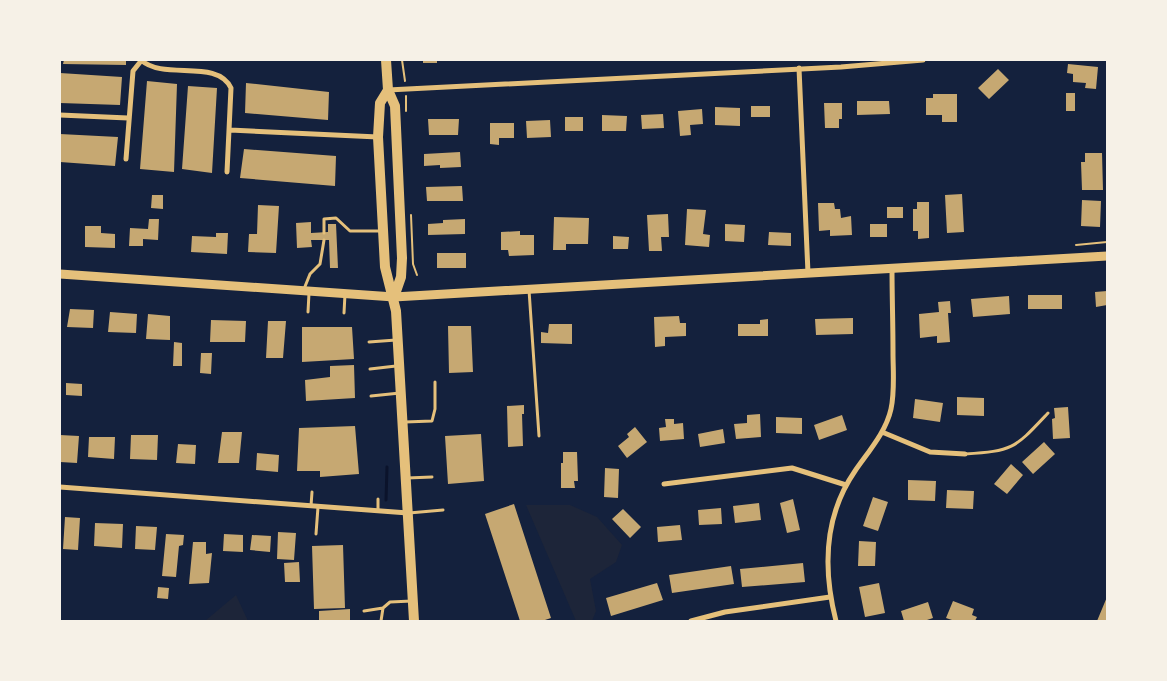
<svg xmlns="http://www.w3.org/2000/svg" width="1167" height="681" font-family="Lora,serif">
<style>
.green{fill:#1d2539}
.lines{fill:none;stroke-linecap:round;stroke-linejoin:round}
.stream{stroke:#0b132b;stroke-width:3}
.building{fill:#c6a872}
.path{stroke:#e5c07b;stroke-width:2}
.service{stroke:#e5c07b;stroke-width:3}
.minor{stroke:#e5c07b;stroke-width:5}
.secondary{stroke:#e5c07b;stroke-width:9}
.primary{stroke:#e5c07b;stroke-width:10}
</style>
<rect width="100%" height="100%" fill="#14213d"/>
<path class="green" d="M526,505H570L597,517L622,545L616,562L590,579L596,611L592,621H576Z
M236,595L248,621H205Z"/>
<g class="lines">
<path class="stream" d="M386,500L387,467"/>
</g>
<path class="building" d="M64,60H126V65L63,64Z
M423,60H437V63H423Z
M1068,64L1098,67L1096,89L1085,88L1086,83L1073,82V74L1067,73Z
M998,69L1009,80L989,99L978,88Z
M60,73L122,77L120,105L60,103Z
M147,81L177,84L174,172L140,169Z
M246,83L329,92L328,120L245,113Z
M188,86L217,88L212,173L182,169Z
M1066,93H1075V111H1066Z
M933,94H957V122H942V115H926V98H933Z
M857,101H889L890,114L857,115Z
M824,103H842V119H839V128H825Z
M751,106H770V117H751Z
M715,107L740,108V126L715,125Z
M702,109L703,124L690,125L691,135L680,136L678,111Z
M663,114L664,128L642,129L641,115Z
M602,115L627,116L626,131H602Z
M565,117H583V131H565Z
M428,119H459L458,135H429Z
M550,120L551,137L527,138L526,121Z
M490,123H514V138H499V145L490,144Z
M60,134L118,137L115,166L60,162Z
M244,149L336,156L335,186L240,178Z
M460,152L461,167L440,168V165L424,166V154Z
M1085,153H1102L1103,190H1082L1081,162H1085Z
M462,186L463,201H427L426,187Z
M962,194L964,232L947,233L945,195Z
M152,195H163V209L151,208Z
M1082,200L1101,201L1100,227L1081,226Z
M917,202H929V238L918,239V231H913V209H917Z
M818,203H834L835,209H840L841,218L851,216L852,235L830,236V230L819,231Z
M258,205L279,206L276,253L248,252L249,234H257Z
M887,207H903V218H887Z
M687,209L706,210L703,234L710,235L709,247L685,245Z
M668,214L669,237H661L662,251H649L647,215Z
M554,217L589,218L588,244H566V250H553Z
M149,219H159L158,240L143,239V246H129L130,228L148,229Z
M465,219V234L428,235V224L443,223V220Z
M311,222V233L328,232V224H336L338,268H330L329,240H311L312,247L297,248L296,223Z
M725,224L745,225L744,242L725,241Z
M870,224H887V237H870Z
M85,226H101V233L115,234V248L85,247Z
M520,231V235H534V255L509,256L508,250H501V232Z
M769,232L791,233V246L768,245Z
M216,233H228L227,254L191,252L192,236L216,237Z
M613,236L629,237L628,249H613Z
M437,253H466V268H437Z
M1107,291V305L1096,307L1095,292Z
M1028,295H1062V309H1028Z
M1009,296L1010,314L973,317L971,299Z
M950,301L951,313H948L950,342L937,343V336L920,338L919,314L939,312L938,302Z
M70,309L94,310L93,328L67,327Z
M110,312L137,314L136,333L108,332Z
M148,314L170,316V340L146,339Z
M679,316L680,323H686V336L665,337V346L655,347L654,317Z
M853,318V334L816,335L815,319Z
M768,319V336H738V324H760V320Z
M211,320L246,321L245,342H210Z
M268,321H286L283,358H266Z
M549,324H572V344L541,343V332L548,333Z
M448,326H471L473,372L449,373Z
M302,327H352L354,359L302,362Z
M174,342L182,343V366H173Z
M201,353H212L211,374L200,373Z
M354,365L355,398L306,401L305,380L330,377V366Z
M66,383L82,384V396L66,395Z
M957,397L984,398V416L957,415Z
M915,399L943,403L940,422L913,418Z
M524,405V414H522L523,446L508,447L507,406Z
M1068,407L1070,438L1053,439L1052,419L1055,418L1054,408Z
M760,414L761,437L736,439L734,424L747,423V415Z
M842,415L847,430L819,440L814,425Z
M776,417L802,418V434L776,433Z
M665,419H674V424L683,423L684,439L660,441L659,428L666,427Z
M355,426L359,474L320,477V471H297L299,428Z
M635,427L647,442L627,458L618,446L629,437L627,434Z
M723,429L725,443L700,447L698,434Z
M222,432H242L239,463H218Z
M481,434L484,481L448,484L445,436Z
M60,435L79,436L77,463L60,462Z
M131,435H158L157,460L130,459Z
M89,437H115L114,459L88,457Z
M1044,442L1055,454L1033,474L1022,462Z
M178,444L196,445L195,464L176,463Z
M563,452H577L578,481H574L575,488H561V463H563Z
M257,453L279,455L278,472L256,470Z
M1011,464L1023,475L1007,494L994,484Z
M605,468L619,469L618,498L604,497Z
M908,480L936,481L935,501L908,500Z
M947,490L974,491L973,509L946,508Z
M873,497L888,502L878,531L863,526Z
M793,499L800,530L787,533L780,503Z
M759,503L761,520L735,523L733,506Z
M514,504L551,618L542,621H520L485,514Z
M721,508L722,524L699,525L698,510Z
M623,509L641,527L630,538L612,519Z
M65,517L80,518L78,550L63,549Z
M95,523L123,524L122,548L94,546Z
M680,525L682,540L658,542L657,527Z
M136,526L157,527L155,550L135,549Z
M278,532L296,533L294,560L277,559Z
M166,534L184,535L183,545L179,546L176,577L162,576Z
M224,534L243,535V552L223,551Z
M252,535L271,536L270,552L250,550Z
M859,541L876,542L875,566H858Z
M193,542H206V554L212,553L209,583L189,584Z
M343,545L345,608L314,609L312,546Z
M299,562L300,582H285L284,563Z
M803,563L805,582L742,587L740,569Z
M731,566L734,584L672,593L669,575Z
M657,583L663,600L611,616L606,598Z
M879,583L885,613L865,617L859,587Z
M158,587L169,588L168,599L157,598Z
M1107,597V621H1097Z
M953,601L974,609L972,615L977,617L975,621H955L946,618Z
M928,602L933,618L924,621H904L901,611Z
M350,609V621H319V611Z"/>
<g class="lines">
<path class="path" d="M402,60L405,81
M406,111V96
M411,215L413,264L417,275
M1076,245L1107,242"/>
<path class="service" d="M324,233V219L336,218L350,231H380
M304,289L310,274L320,264L324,240
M529,290L539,436
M308,312L309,293
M344,313L345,294
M369,342L396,340
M370,369L396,366
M371,396L400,393
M405,422L432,421L435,409V382
M965,454C1014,451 1015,448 1048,413
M407,478L432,477
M378,499V511
M311,506L312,492
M409,513L443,510
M316,534L318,507
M364,611L383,608
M381,621L383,608L390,602L412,601"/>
<path class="minor" d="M141,60C164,81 217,58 231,88L227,172
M799,68L808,273
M388,90L841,67L923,60
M60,115L128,118
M230,130L378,137
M126,159L133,71L141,61
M882,432L930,452L965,454
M664,484L792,468L846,485
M60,487L408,513
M691,621L725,612L830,597
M836,621C823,570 824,516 855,471C868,452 886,432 891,409C895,391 893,371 893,352C893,324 892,296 892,268"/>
<path class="secondary" d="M60,274L394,297L1107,256"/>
<path class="primary" d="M386,60L388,90L395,106L402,258L401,277L394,297
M388,90L380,103L378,137L385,267L396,311L414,621"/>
</g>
<rect width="1167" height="681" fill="none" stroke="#f6f1e7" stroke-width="122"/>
</svg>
